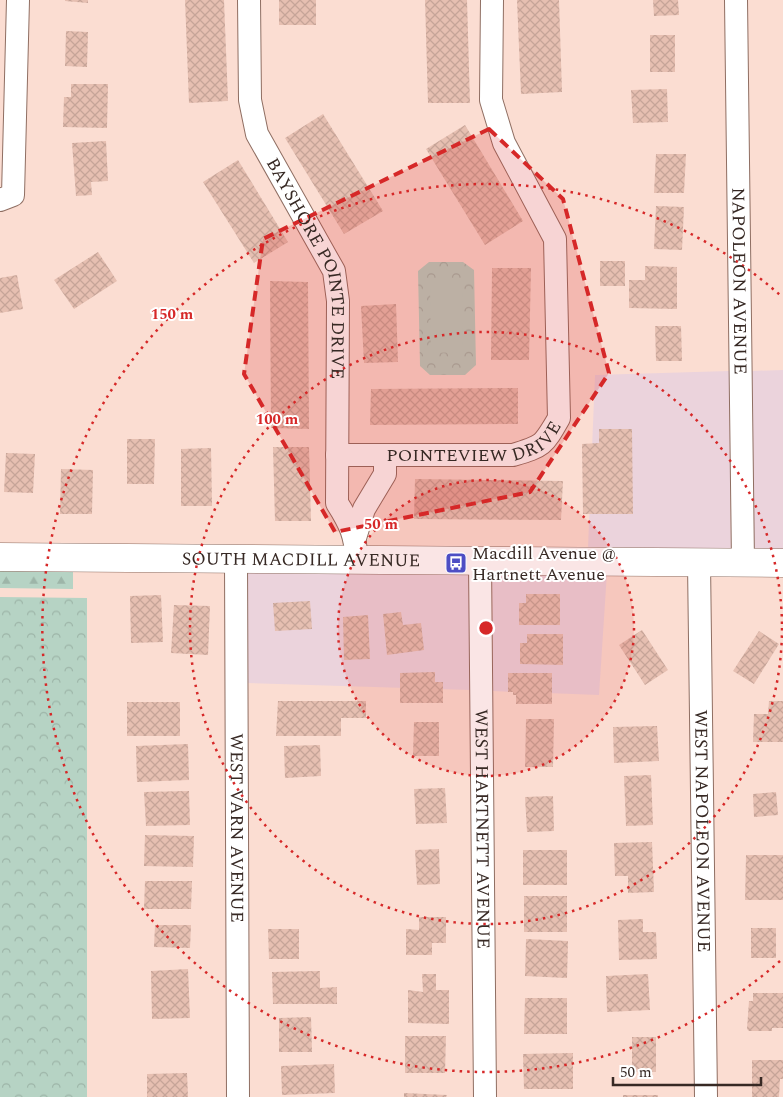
<svg xmlns="http://www.w3.org/2000/svg" width="783" height="1097" font-family="Spectral,serif">
<style>
.commercial{fill:#ebd3dc}
.forest{fill:url(#forest-firs)}
.park{fill:url(#park-crowns)}
.pitch{fill:#b6d3c4}
.building{fill:url(#building-cross-hatch)}
.lines{fill:none;stroke-linecap:round;stroke-linejoin:round}
.street-casing{stroke:#8f6e62;stroke-width:24}
.secondary-casing{stroke:#8f6e62;stroke-width:29}
.street{stroke:#fff;stroke-width:22}
.secondary{stroke:#fff;stroke-width:28}
.marked{fill:#d62828;fill-opacity:0.2;stroke:#d62828;stroke-width:4;stroke-dasharray:10 6;stroke-linejoin:round}
.ring{fill:none;stroke:#d62828;stroke-width:2.5;stroke-dasharray:2.5 5}
.labels{text-anchor:middle;dominant-baseline:central;stroke-width:4;stroke-linejoin:round;paint-order:stroke}
.street-label{font-size:18px;fill:#372924;stroke:#fff}
.poi-label{font-size:18px;fill:#372924;stroke:#fff;text-anchor:start}
.centre{fill:#d62828;stroke:#fff;stroke-width:2.5}
.ring-label{font-size:15px;text-anchor:middle;font-weight:bold;fill:#d62828;stroke:#fff;stroke-width:4;stroke-linejoin:round;paint-order:stroke}
</style>
<defs>
<pattern id="forest-firs" width="22" height="20" patternUnits="userSpaceOnUse" patternTransform="scale(1.25)"><rect width="22" height="20" fill="#b6d3c4"/><path d="M5 1l3.5 6h-7zM16 11l3.5 6h-7z" fill="#9db5a8"/></pattern>
<pattern id="park-crowns" width="20" height="18" patternUnits="userSpaceOnUse" patternTransform="scale(1.25)"><rect width="20" height="18" fill="#b6d3c4"/><path d="M2 6a3 3 0 1 1 6 0M12 15a3 3 0 1 1 6 0" fill="none" stroke="#9db5a8"/></pattern>
<pattern id="building-cross-hatch" width="8" height="8" patternUnits="userSpaceOnUse" patternTransform="scale(1.25)"><rect width="8" height="8" fill="#e6bfb1"/><path d="M0 0l8 8M0 8l8-8" fill="none" stroke="#c6a498"/></pattern>
</defs>
<rect width="100%" height="100%" fill="#fbddd2"/>
<path class="commercial" d="M783,370V553H754L752,371Z
M729,371L731,553L465,551L588,548L595,375Z
M248,569L469,571L470,690L248,683Z
M492,571L607,572L599,695L493,691Z"/>
<path class="forest" d="M0,570L73,571V589L0,588Z"/>
<path class="park" d="M429,262H463L474,270L476,365L465,375H430L420,366L418,271Z
M0,597L87,598V1097H0Z"/>
<path class="pitch" d="M430,282H462L463,352L431,353Z"/>
<path class="building" d="M65,0H88V3L65,1Z
M185,0H224L228,101L189,103Z
M279,0H316V25H279Z
M425,0H467L470,103H428Z
M517,0H559L562,92L521,94Z
M653,0H678L679,15L654,16Z
M66,31L88,32L87,67L65,66Z
M650,35H675V72H650Z
M71,84H108L107,128L63,127L64,97H71Z
M667,89L668,122L633,123L631,90Z
M323,114L383,211L344,234L285,138Z
M465,125L523,221L485,245L426,149Z
M106,141L108,181L91,182L92,195L76,196L72,143Z
M656,154H686L684,193H654Z
M238,160L288,242L254,263L203,182Z
M656,206L684,207L682,250L654,249Z
M98,252L117,281L74,309L54,280Z
M600,261H625V286H600Z
M645,266L677,267V309L629,308V280H645Z
M492,268H531L529,360H491Z
M17,275L23,309L0,313V278Z
M270,281L308,282L309,429L271,428Z
M396,304L398,362L364,363L361,306Z
M655,326H681L682,361H656Z
M518,388V424L370,425L371,389Z
M599,429H632L633,514H583L582,444L599,443Z
M127,439H155L154,484H127Z
M273,447H309L311,521H275Z
M211,448L212,506H181V449Z
M6,453L35,454L33,493L4,492Z
M61,469L93,470L92,514H60Z
M415,479L563,481L561,520L414,519Z
M526,594H560V625H519V603H526Z
M161,595L163,642L131,643L130,596Z
M310,601L312,629L275,631L273,603Z
M174,605L210,606L208,655L171,653Z
M401,612L403,625L421,623L424,650L387,655L383,614Z
M368,615L370,659L344,660L343,617Z
M642,630L668,670L645,685L619,645Z
M759,631L779,644L754,684L733,671Z
M527,634H563V665L520,664V643H527Z
M435,672V682H443V703H400V673Z
M508,673H552V704H516V695H513V692H508Z
M278,701H366V718H341V736H276Z
M769,701H783V742H753L754,714H768Z
M127,702H180V736H127Z
M526,719H554L553,767H525Z
M414,722H439V756H413Z
M657,726L659,761L614,763L613,727Z
M188,744L189,780L137,782L136,746Z
M320,745L321,776L285,778L284,746Z
M651,775L653,825L626,826L624,776Z
M445,788L447,823L416,824L414,789Z
M189,791L190,825L146,826L144,792Z
M776,792L778,815L754,817L753,794Z
M553,796L554,831L527,832L525,797Z
M145,835L194,836L193,867L144,866Z
M652,842L654,892L628,893V876H615L614,843Z
M439,849L440,884L417,885L415,850Z
M523,850H567V885H523Z
M746,855H783V900H745Z
M145,881H192L191,909H144Z
M524,896H567V932H524Z
M419,917H446V943H432V955H406V929L419,930Z
M643,919V932H656L657,959L619,960L618,920Z
M155,925H191L190,948L154,947Z
M751,928H776V958H751Z
M268,929H299V959H269Z
M526,939L568,941L567,978L525,976Z
M188,969L190,1018L152,1019L151,971Z
M320,971V988L337,987V1004H273L272,972Z
M422,974H436V990H449V1024L408,1023V990L423,992Z
M648,974L650,1010L607,1012L606,976Z
M753,993H783V1028H772V1031H749L747,1029L749,1001H753Z
M525,998H567V1034H524Z
M311,1017L312,1052H279V1018Z
M405,1036H446L445,1073H405Z
M632,1037H656V1072H632Z
M573,1053V1089H524L523,1054Z
M752,1060H783V1079H780L779,1097H752Z
M334,1064L335,1093L282,1095L281,1066Z
M187,1073L188,1097H147V1074Z
M404,1093L447,1095L446,1097H404Z
M623,1095H658V1097H623Z"/>
<g class="lines">
<g class="street-casing">
<g id="street">
<path id="s1" d="M249,0L250,100L257,134L334,271L338,301L337,503C351,525 355,535 357,560"/>
<path id="s2" d="M736,0L743,563"/>
<path d="M0,200L13,195L18,0"/>
<path id="s3" d="M337,455H513C543,446 543,446 559,418L555,239L504,143L491,100L492,0"/>
<path d="M355,538L364,509L385,474V455"/>
<path id="s4" d="M236,559L238,1097"/>
<path id="s5" d="M480,561L485,1097"/>
<path id="s6" d="M699,563L706,1097"/>
</g>
</g>
<g class="secondary-casing">
<g id="secondary">
<path id="s7" d="M0,557L783,563"/>
</g>
</g>
<use href="#street" class="street"/>
<use href="#secondary" class="secondary"/>
</g>
<path class="marked" d="M489,129L563,199L609,373L530,492L335,532L244,374L263,239Z"/>
<circle cx="486" cy="628" r="148" fill="#d62828" fill-opacity=".12"/>
<g class="ring">
<circle cx="486" cy="628" r="148"/>
<circle cx="486" cy="628" r="296"/>
<path d="M780 961A444 444 0 1 1 780 295"/>
</g>
<defs>
<g id="bus-square" transform="scale(1.125)"><rect x="-9" y="-9" width="18" height="18" rx="4" fill="#4d4ec4" stroke="#fff"/><path d="M-5-6H5V4H4V6H2V4H-2V6H-4V4H-5ZM-3.5-4V0h7V-4ZM-3.5 1.2v1.5H-2V1.2ZM2 1.2v1.5H3.5V1.2Z" fill="#fff"/></g>
</defs>
<g fill-rule="evenodd">
<use href="#bus-square" x="456" y="563"/>
</g>
<g class="labels">
<g class="street-label">
<text stroke="none"><textPath href="#s1" startOffset="282">BAYSHORE POINTE DRIVE</textPath></text>
<text stroke="none"><textPath href="#s2" startOffset="281">NAPOLEON AVENUE</textPath></text>
<text stroke="none"><textPath href="#s3" startOffset="141">POINTEVIEW DRIVE</textPath></text>
<text stroke="none"><textPath href="#s7" startOffset="301">SOUTH MACDILL AVENUE</textPath></text>
<text stroke="none"><textPath href="#s4" startOffset="269">WEST VARN AVENUE</textPath></text>
<text stroke="none"><textPath href="#s5" startOffset="268">WEST HARTNETT AVENUE</textPath></text>
<text stroke="none"><textPath href="#s6" startOffset="268">WEST NAPOLEON AVENUE</textPath></text>
</g>
<g class="poi-label">
<text x="472" y="553">Macdill Avenue @<tspan x="472" dy="21">Hartnett Avenue</tspan></text>
</g>
</g>
<circle cx="486" cy="628" r="8" class="centre"/>
<g class="ring-label">
<text x="172" y="319">150 m</text>
<text x="277" y="424">100 m</text>
<text x="381" y="529">50 m</text>
</g>
<path d="M613 1077v8h148v-8" fill="none" stroke="#372924" stroke-width="2.5"/>
<text x="620" y="1077" font-size="15" fill="#372924" stroke="#ffffff" stroke-width="4" paint-order="stroke">50 m</text>
</svg>
